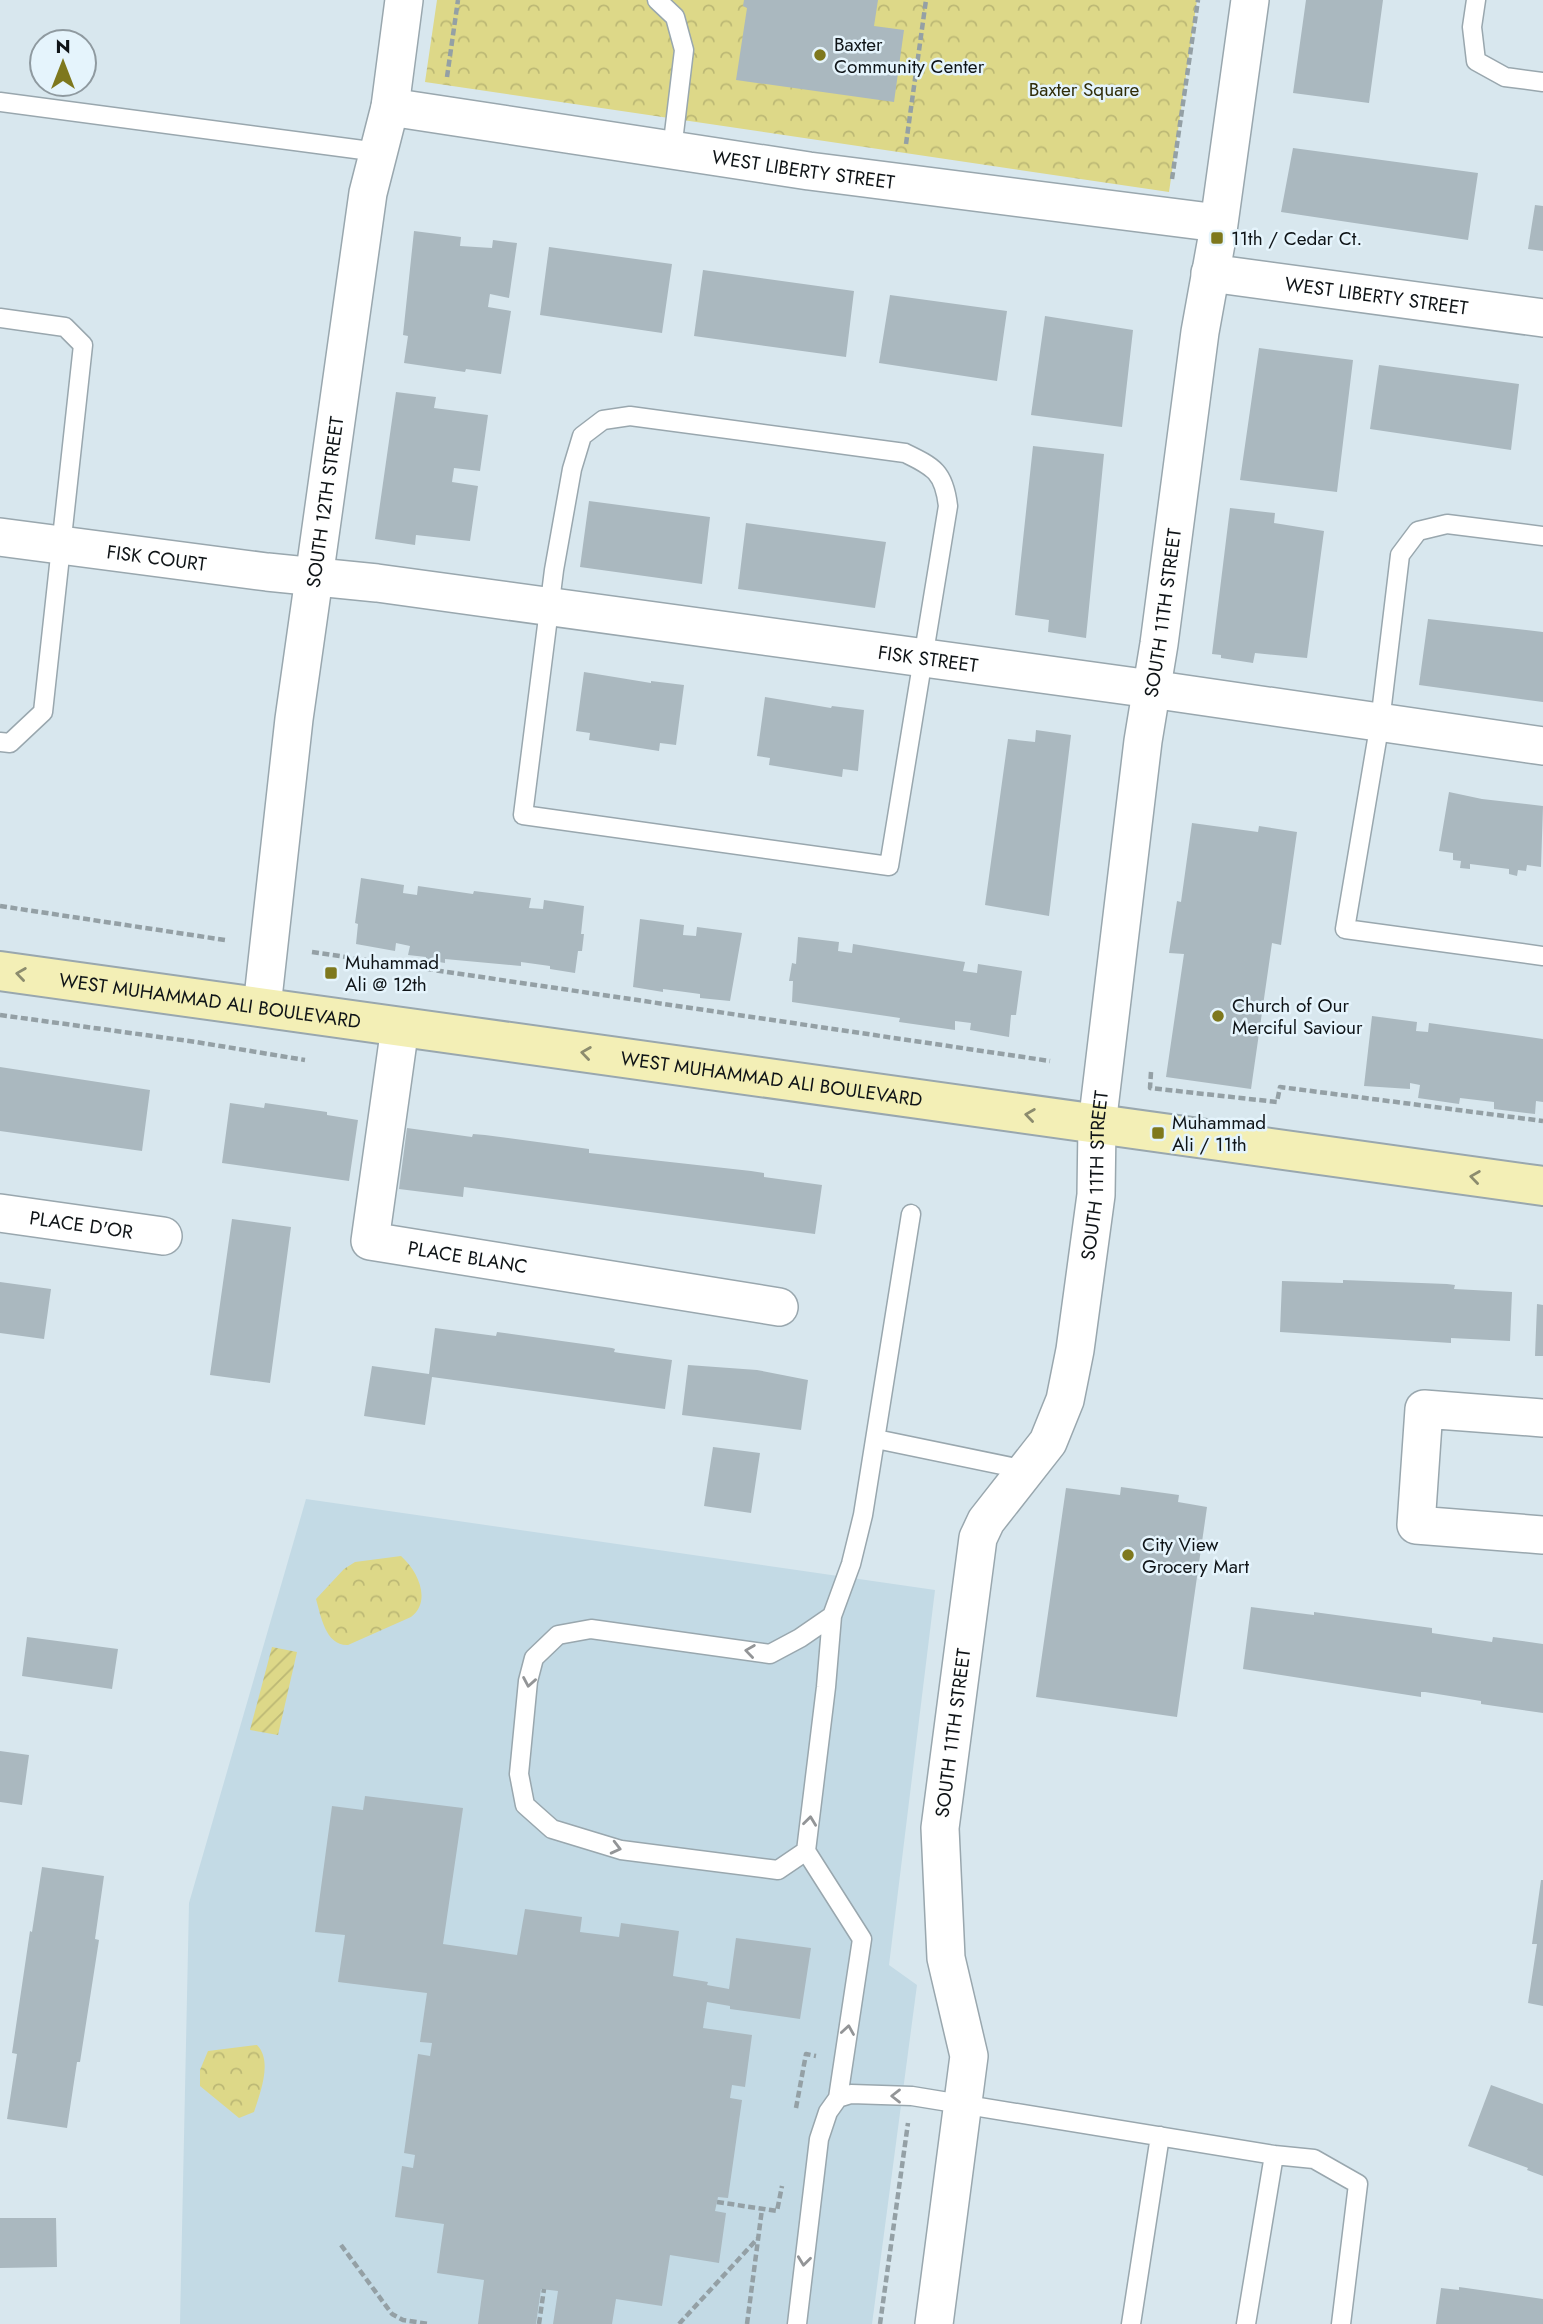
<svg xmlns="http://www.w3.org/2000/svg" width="1543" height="2324" font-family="Jost,sans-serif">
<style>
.built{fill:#c3dae5}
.park{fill:url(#park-crowns)}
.garden{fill:url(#garden-furrows)}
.building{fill:#aab8bf}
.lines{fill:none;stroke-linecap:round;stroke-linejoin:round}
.service-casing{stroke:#99a7ae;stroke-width:21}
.minor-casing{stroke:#99a7ae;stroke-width:40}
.secondary-casing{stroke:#99a7ae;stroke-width:42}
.path{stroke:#94a0a5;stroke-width:4.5;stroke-dasharray:7 3.5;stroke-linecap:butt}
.service{stroke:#fff;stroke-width:18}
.minor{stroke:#fff;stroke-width:37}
.secondary{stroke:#f3efb6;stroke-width:38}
.oneway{stroke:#8c8c6e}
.oneway2{stroke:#939597}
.poi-dot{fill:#7e781d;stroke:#e5f4fc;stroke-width:2.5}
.labels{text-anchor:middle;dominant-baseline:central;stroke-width:5;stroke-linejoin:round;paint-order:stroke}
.poi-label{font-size:19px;fill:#0f1417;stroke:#e5f4fc;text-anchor:start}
.park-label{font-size:19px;fill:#302d08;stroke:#e5f4fc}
.street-label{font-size:19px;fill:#0f1417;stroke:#e5f4fc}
</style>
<defs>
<pattern id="park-crowns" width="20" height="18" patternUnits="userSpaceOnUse" patternTransform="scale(1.75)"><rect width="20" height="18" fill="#ddd888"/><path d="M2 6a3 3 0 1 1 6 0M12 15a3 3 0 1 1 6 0" fill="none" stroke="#bcb875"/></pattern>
<pattern id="garden-furrows" width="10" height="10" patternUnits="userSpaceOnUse" patternTransform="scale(1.75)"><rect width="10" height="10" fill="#ddd888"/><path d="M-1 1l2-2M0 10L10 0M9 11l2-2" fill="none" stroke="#bcb875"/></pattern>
</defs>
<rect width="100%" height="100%" fill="#d8e7ee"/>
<path class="built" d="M306,1499L935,1590L889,1965L917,1985L872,2324H180L189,1903Z"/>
<path class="park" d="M437,0H1197L1169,192L425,82Z
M401,1556C418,1571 432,1601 411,1617L348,1645C326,1646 321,1617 316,1599L344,1569L355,1562Z
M257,2045C273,2061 260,2093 254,2112L239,2118L200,2086V2070L208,2051Z"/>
<path class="garden" d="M272,1647L297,1652L278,1735L250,1730Z"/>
<path class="building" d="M744,0H878L874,26L904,30L894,102L736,80L747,8L743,6Z
M1306,0H1383L1369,103L1293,93Z
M1293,148L1478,173L1468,240L1281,212Z
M1535,205L1543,206V251L1528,249Z
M414,231L461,237L460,246L492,248L493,240L517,243L509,298L490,294L488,307L511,311L501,374L466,369L465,372L404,363L408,336L403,335Z
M549,247L672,264L662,333L540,315Z
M703,270L854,291L846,357L694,336Z
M890,295L1007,311L997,381L879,363Z
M1045,316L1133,330L1122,427L1031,415Z
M1259,348L1353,360L1337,492L1240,480Z
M1379,365L1519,384L1511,450L1370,429Z
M396,392L436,397L434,408L488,415L480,471L454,468L452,482L478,486L470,541L416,535L415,545L375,539Z
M1033,446L1104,454L1086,638L1048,632L1049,620L1015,615Z
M589,501L710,517L702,584L580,567Z
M1230,508L1275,513L1274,523L1324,531L1307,658L1255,653L1253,663L1221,658V655L1212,654Z
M746,523L886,542L875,608L738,589Z
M1428,619L1543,632V702L1419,685Z
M584,672L651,683V681L684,685L676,745L660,743L659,751L589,740L590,733L576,731Z
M765,697L831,708L832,706L864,710L858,771L843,769L842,777L769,765L770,758L757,756Z
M1036,730L1071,735L1049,916L985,905L1008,739L1035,742Z
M1449,792L1482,799L1543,806L1541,867L1527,865L1526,871L1518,870L1517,876L1509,874V869L1470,864V869L1460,868L1461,861L1453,860V853L1439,851Z
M1192,823L1258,832L1259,826L1297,832L1281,945L1272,943L1251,1089L1166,1077L1184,954L1169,953L1177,901L1181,902Z
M361,878L404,885L403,893L417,895L418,886L473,894L474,891L531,898L529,908L543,909L544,900L584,906L581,934H584L582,951H578L575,973L550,969V966L521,962V966L445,959V963L426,960V957L408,955L410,946L396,943L395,951L356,944L358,924L355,923Z
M640,919L684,925L683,935L696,936L697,927L742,933L730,1001L700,998V994L663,989V992L633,987Z
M798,937L839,942L838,951L852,953L853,944L965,962L963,971L977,973L978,964L1022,971L1016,1015H1011L1009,1037L970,1030L971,1023L955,1021V1030L899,1022L900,1018L792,1002L793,981H789L792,963L796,964Z
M1372,1016L1417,1022L1416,1031L1428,1032L1429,1023L1543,1039V1102L1536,1101L1535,1114L1494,1109V1102L1460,1098L1459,1104L1418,1098L1420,1085L1410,1083V1089L1364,1086Z
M0,1067L150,1090L142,1151L0,1131Z
M230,1103L264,1108L265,1103L327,1112V1115L358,1120L349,1181L222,1163Z
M407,1128L472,1137L473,1134L485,1135L589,1149V1153L751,1171L764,1173V1177L822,1185L815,1234L464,1187L463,1197L399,1189Z
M232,1219L291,1227L270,1383L210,1375Z
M1343,1280L1447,1284L1455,1285L1454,1289L1512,1292L1510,1341L1451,1338V1343L1280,1332L1282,1281L1343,1283Z
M0,1282L51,1289L44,1339L0,1333Z
M1537,1304L1543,1305V1356H1535Z
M435,1328L496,1336L497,1332L612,1348L615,1349L614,1352L620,1353L672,1360L665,1409L432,1377L425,1425L364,1416L372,1366L429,1374Z
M688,1365L757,1370L808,1380L801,1430L682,1415Z
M713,1447L760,1453L751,1513L704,1506Z
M1121,1487L1179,1495L1178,1502L1207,1507L1177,1717L1036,1697L1066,1488L1120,1495Z
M1251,1607L1314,1615V1612L1321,1613L1432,1628V1633L1492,1642L1493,1637L1543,1644V1713L1481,1704V1701L1425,1692H1421V1697L1243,1669Z
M27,1637L118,1649L112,1689L22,1676Z
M0,1751L29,1755L22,1805L0,1802Z
M365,1796L463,1808L443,1944L517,1955L525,1909L582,1917L580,1932L619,1937L621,1923L679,1931L673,1976L708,1982L707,1985L729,1989L736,1938L811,1948L800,2019L730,2009V2006L707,2002L703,2028L752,2035L745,2087L732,2085L730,2098L742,2100L728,2198L718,2197L715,2211L726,2213L719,2263L670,2255L662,2306L616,2299L612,2324H553L558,2291L541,2289L536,2324H478L484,2280L437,2273L444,2224L395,2217L402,2166L413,2168L415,2155L404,2153L418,2054L430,2056L432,2043L420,2042L427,1993L338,1982L345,1935L315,1932L332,1806L363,1810Z
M42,1867L104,1876L95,1939L99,1940L80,2062H77L67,2128L7,2119L17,2054L12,2053L30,1931L32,1932Z
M1541,1880H1543V2006L1528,2003L1537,1944H1532Z
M1491,2085L1543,2104V2176L1527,2170L1528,2168L1468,2146Z
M0,2218H56L57,2267L0,2268Z
M1459,2287L1543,2299V2324H1436L1441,2288L1459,2290Z"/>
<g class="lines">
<g class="service-casing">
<path id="service" d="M657,0L675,17L684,50L672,150
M1476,0L1472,27L1476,61L1505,77L1543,82
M0,102L378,152
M0,318L65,327L83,345L43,712L10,743L0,742
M630,416L905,453C934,467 944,472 948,506L889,866L523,815L554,570L572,469L582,436L603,420Z
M1543,536L1447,524L1418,531L1400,555L1380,722L1345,929L1543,956
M876,1439L1026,1470
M832,1616L800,1638L770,1654L591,1629L558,1635L534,1658L528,1681L519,1774L525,1805L552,1829L621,1850L778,1870L806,1851L826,1687L832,1616L851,1564L863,1515L911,1214
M806,1851L862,1939L838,2098
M797,2324L819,2139L828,2112L838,2098L851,2094L912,2096L1274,2155L1314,2159L1358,2184L1341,2324
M1131,2324L1160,2136
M1246,2324L1274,2155"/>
</g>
<g class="minor-casing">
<g id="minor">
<path id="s1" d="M390,107L809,171L1218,223"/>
<path id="s2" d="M1210,273L1543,318"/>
<path id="s3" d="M0,537L267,572L377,583L1151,689L1543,746"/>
<path id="s4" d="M262,1007L294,719L314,578L368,193L390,107L404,0"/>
<path id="s5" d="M400,1027L370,1241L779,1307"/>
<path id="s6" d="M0,1213L163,1236"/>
<path d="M1543,1418L1424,1409L1416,1525L1543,1535"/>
<path id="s7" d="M934,2324L969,2056L946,1958L940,1828L978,1538L986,1521L1048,1442L1065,1400L1075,1350L1096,1195L1097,1125L1143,741L1159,644L1200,332L1217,238L1250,0"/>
</g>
</g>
<g class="secondary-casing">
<g id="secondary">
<path id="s8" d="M0,971L1543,1186"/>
</g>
</g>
<path class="path" d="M447,77L458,0
M906,144L926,0
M1172,179L1198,0
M0,906L225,940
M312,952L1050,1061
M0,1015L196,1042L305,1060
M1151,1072L1150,1088L1277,1102L1280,1087L1543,1121
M796,2108L806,2054L816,2056
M717,2202L777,2211L782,2186
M341,2245L392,2314L403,2320L429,2324
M539,2324L544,2289
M679,2324L759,2237
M747,2324L762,2209
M880,2324L908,2123"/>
<use href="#service" class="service"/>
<use href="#minor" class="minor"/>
<use href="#secondary" class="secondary"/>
</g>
<defs><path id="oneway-chevron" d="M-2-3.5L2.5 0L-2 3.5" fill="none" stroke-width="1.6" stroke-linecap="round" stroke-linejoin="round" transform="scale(1.75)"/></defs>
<g class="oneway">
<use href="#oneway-chevron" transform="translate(21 974) rotate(-172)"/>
<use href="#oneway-chevron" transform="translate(586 1053) rotate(-172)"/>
<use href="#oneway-chevron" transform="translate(1030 1115) rotate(-172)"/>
<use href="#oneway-chevron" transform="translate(1475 1177) rotate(-172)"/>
</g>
<g class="oneway2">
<use href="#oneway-chevron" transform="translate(750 1651) rotate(-172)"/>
<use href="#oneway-chevron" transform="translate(529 1682) rotate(100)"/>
<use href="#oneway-chevron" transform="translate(810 1821) rotate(-83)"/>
<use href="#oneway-chevron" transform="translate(616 1848) rotate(14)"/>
<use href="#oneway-chevron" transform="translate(848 2030) rotate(-81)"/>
<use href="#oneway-chevron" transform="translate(896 2096) rotate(180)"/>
<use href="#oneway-chevron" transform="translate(804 2261) rotate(97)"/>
</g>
<g class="poi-dot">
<circle cx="820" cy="55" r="7"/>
<rect x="1210" y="231" width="14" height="14" rx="3.5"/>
<rect x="324" y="966" width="14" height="14" rx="3.5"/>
<circle cx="1218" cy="1016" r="7"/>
<rect x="1151" y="1126" width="14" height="14" rx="3.5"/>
<circle cx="1128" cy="1555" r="7"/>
</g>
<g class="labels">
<g class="poi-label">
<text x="834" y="44">Baxter<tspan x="834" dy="22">Community Center</tspan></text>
<text x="1231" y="238">11th / Cedar Ct.</text>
<text x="345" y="962">Muhammad<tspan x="345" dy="22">Ali @ 12th</tspan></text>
<text x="1232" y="1005">Church of Our<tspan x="1232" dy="22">Merciful Saviour</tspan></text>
<text x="1172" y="1122">Muhammad<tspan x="1172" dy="22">Ali / 11th</tspan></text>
<text x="1142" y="1544">City View<tspan x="1142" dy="22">Grocery Mart</tspan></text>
</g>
<g class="park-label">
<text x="1084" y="89">Baxter Square</text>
</g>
<g class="street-label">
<text stroke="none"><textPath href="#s1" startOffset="418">WEST LIBERTY STREET</textPath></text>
<text stroke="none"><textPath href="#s2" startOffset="168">WEST LIBERTY STREET</textPath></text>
<text stroke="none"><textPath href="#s4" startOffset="509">SOUTH 12TH STREET</textPath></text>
<text stroke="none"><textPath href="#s3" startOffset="158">FISK COURT</textPath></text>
<text stroke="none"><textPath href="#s7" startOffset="1752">SOUTH 11TH STREET</textPath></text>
<text stroke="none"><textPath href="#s3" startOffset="936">FISK STREET</textPath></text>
<text stroke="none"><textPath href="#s8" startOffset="212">WEST MUHAMMAD ALI BOULEVARD</textPath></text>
<text stroke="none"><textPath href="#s8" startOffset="779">WEST MUHAMMAD ALI BOULEVARD</textPath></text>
<text stroke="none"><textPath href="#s7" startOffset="1185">SOUTH 11TH STREET</textPath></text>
<text stroke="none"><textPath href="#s6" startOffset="82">PLACE D'OR</textPath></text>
<text stroke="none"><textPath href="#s5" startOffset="315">PLACE BLANC</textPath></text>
<text stroke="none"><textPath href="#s7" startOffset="597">SOUTH 11TH STREET</textPath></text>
</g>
</g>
<g transform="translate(63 63)"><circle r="33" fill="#e5f4fc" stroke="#8f9aa0" stroke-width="2"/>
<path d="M0-5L12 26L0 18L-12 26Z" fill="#7e781d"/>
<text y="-10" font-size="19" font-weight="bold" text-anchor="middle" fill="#0f1417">N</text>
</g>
</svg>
